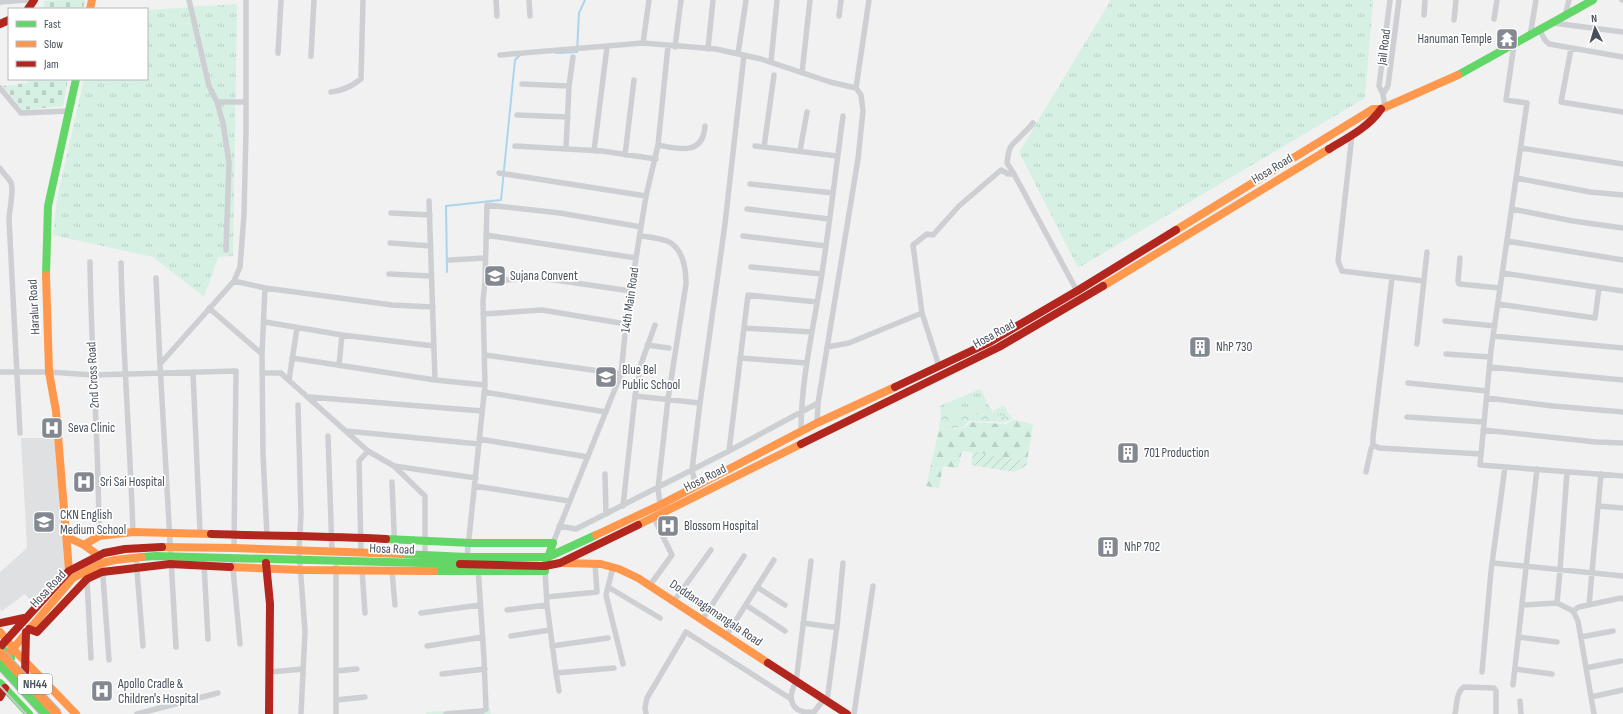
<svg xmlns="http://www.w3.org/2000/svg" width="1623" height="714" font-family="'Sofia Sans Condensed',sans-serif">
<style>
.education{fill:#dfe0e1}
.grass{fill:url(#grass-tufts)}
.forest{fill:url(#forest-firs)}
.cemetery{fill:url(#cemetery-stones)}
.park{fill:url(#park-crowns)}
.garden{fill:url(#garden-furrows)}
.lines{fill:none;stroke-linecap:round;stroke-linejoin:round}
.stream{stroke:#abd4ed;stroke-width:2}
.street{stroke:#cdcfd2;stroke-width:5.5}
.fast{stroke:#63d668;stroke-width:8}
.slow{stroke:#ff974d;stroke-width:8}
.jam{stroke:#b3261e;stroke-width:8}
.rail{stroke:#c6c8cb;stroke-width:2}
.fast-bridge-casing{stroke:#b6b9c0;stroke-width:11;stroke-linecap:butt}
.slow-bridge-casing{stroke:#b6b9c0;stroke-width:11;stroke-linecap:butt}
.fast-bridge{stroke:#63d668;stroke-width:9}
.slow-bridge{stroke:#ff974d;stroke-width:9}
.labels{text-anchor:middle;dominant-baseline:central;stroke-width:3.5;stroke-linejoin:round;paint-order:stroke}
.shield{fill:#fff;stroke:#7f848e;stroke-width:1}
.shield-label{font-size:12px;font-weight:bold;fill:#48505d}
.poi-label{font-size:13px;fill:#48505d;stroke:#fff;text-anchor:start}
.street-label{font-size:13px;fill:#48505d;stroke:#fff}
</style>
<defs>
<pattern id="grass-tufts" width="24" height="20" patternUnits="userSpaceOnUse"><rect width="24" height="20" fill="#d6f0e4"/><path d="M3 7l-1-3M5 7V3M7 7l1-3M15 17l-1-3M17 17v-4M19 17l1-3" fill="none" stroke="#b9d0c6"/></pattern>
<pattern id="forest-firs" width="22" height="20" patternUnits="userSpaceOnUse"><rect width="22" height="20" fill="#d6f0e4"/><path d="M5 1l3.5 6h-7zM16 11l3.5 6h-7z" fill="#b9d0c6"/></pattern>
<pattern id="cemetery-stones" width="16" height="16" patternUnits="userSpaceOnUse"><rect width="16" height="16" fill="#d6f0e4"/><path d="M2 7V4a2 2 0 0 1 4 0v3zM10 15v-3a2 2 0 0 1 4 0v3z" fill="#b9d0c6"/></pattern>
<pattern id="park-crowns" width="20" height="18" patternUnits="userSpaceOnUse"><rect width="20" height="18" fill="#d6f0e4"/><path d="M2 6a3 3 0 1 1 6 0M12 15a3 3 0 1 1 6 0" fill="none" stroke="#b9d0c6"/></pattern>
<pattern id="garden-furrows" width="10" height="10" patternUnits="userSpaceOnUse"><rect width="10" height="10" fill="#d6f0e4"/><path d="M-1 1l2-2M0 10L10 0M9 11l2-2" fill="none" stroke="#b9d0c6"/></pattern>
</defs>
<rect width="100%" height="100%" fill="#f1f1f1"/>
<path class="education" d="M21,438H54L65,573L33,603L25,594L2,611L0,609V572L27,548Z"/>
<path class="grass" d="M1111,0H1373L1365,98L1078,268L1019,152Z
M237,4L233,256L218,257L204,297L153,257L53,235L57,199L84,79H147V10Z
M980,389L992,411L1004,406L1009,414L1004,416L941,412L940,406Z
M490,708L491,714H426V712Z"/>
<path class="forest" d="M1014,420L1033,424L1027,461L962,451L958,468L943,466L939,488L926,486L939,430L965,428L970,422L1006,424Z"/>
<path class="cemetery" d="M62,0H85L83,9H44V1Z
M28,79H68L63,106L23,110L3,86L27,83Z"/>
<path class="park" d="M941,412L1004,416L1009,414L1013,419L1004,422L969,421L964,427L939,430Z"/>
<path class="garden" d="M973,452L1027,461L1026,466L1014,472L971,465Z"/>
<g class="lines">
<path class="stream" d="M556,53L577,52L579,13L585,0
M447,272L446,206L501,200L515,60L520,55"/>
<path class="street" d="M189,0L209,86L217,102L223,123L229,162L226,250
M496,0L497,16
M529,0L530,16
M1622,0H1623
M0,2L26,0
M1424,15L1425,0
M839,16L841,0
M1565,16L1569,0
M1494,19L1497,0
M1454,20L1456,0
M1553,23L1623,32
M1540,31L1545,40L1549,44L1623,57
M1530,36L1536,0
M643,43L649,0
M1514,45L1506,100L1527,103L1491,350L1480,465L1623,476
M675,47L681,0
M708,49L713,0
M1571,49L1561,102L1623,112
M278,53L281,0
M738,54L746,0
M500,55L643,43L716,49L761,59L830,82L856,88L861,95L863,111L858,159L818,403L817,423
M311,56L314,0
M771,62L777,0
M802,73L810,0
M522,84L569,86
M0,88L21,113L69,111
M856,88L869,0
M331,92C343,91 352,86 361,79L363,0
M1383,94L1379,86L1390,0
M217,102H246
M1385,107L1383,94L1388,86L1399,0
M517,115L568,117
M1352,135L1338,261L1342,271L1424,281
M658,145C679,149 703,156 705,126
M515,146L602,151L656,159
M755,146L837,156
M764,147L774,75
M566,148L569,86L573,57
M1521,148L1623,164
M594,151L607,47
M800,151L807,112
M625,155L634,80
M0,168C3,174 7,176 10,181C15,187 9,211 9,219L20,433
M499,173L646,196
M1014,174L1007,163C1008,157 1008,149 1012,145C1019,137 1027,131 1033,123
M1516,178L1590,192L1623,195
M750,184L833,193
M429,201L435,380
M747,209L829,219
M1512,209L1573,221L1623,228
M391,213L430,215
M486,235L636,258
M640,236C649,237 663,238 671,243C684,252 686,270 686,284L668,399L658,488L660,505
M743,236L826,246
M1507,241L1623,260
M390,243L431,246
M1460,258L1458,281L1459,284L1500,288
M450,260L485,258
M90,262C91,353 99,444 99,536
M121,263C123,353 130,443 133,532
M751,267L822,274
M1502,273L1623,291
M389,274L431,276
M156,278L160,364
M1392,278L1373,437V445L1379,448L1481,454
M234,281L265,288L392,305L433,307
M485,281L541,278L631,291
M265,288L262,354L263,454L267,536
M1498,304L1595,318L1599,288
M209,308L262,354
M922,313L939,366
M483,314L542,310L626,324
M1445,321L1495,326
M265,322L342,335L434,346
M744,328L812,332
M1493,336L1623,348
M1417,344L1427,252
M647,345L669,348
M827,347L849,343L922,313L913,245L927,234L933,235L959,206L1001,170L1008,174H1014L1077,291
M1446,354L1490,357
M485,355L621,374
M292,358L435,380L485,385
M740,358L807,363
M339,365L342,335
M1489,367L1623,380
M0,372H49L93,375L236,371L234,548
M193,373L200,532
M263,373H281L285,377L368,451L394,466L425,496V555
M289,380L297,328
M1408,383L1487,391
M484,392L606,412
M635,396L700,403
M309,397L482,411
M1487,398L1553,406L1623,412
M298,405L301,515L299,551L305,631L301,714
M1407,417L1484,422
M1483,430L1596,442L1623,443
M346,431L479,444
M801,431C801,378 814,326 822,273C830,221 836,168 843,116
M328,436L332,552
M479,439L588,457
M729,451L748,295L817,302
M394,466L476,478
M1366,472L1371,449L1373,445
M605,474L606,514
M392,482L395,554
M475,486L569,501
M696,487L692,470L700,403L725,224L744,55
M623,506L635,396L641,364L655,325
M1598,506L1623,508
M559,526L576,529L729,451L818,403
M553,543L621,374L626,324L636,258L646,196L658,145L668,46
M361,553L359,461L368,451
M467,557L485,385L483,301L485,281L487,205L560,213L641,227
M136,558L143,646
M232,558L240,644
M811,561L796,682C786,700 792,714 814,712L824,699
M102,563L109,660
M204,563L208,639
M1493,563L1623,576
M613,567L606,595L623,664
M362,570L365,613
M392,571L395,605
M545,571L547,605L556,673
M87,579L91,658
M650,585L672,555L654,518
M608,587L660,618
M757,587L785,605
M547,597L597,592L595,564
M674,601L711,550
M1557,603L1560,570L1567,472
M746,605L785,631
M1522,605L1557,603L1573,611L1578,621L1594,714
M1589,605L1601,474
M507,610L547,605
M1573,611L1579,607L1621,598L1623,599
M421,613L480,605
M702,620L744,556
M803,623L832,627L837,626L843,563
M511,636L550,630
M726,636L774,560
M1519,637L1557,642
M1581,637L1613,631
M427,646L483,637
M552,646L608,638
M176,647L160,364L234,281L240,267L244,215L246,131V0
M1586,668L1621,661
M1515,669L1552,674
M336,671L357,669
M270,672L303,669
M1482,672L1491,571L1505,467
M442,674L485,669
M1513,685L1537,469
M559,691L556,673L614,668
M1591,697L1623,690
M336,700V567
M827,701L837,626
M1520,701L1521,714
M137,714L218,693
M336,714V700L365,697
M446,714L482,711L486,709L484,658L478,568
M646,714L645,707L647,698L686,632L791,699
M854,714L873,586
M1455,714C1457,705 1456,692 1464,687L1494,688L1496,691V714"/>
<path class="fast" d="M1458,75L1593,0
M46,275L48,206L76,79
M386,539L472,543H553L545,566V571H434
M402,554L467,557H548L596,535
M142,557L156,556L460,564
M0,646L11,658
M0,683L29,714"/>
<path class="slow" d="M90,9L92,0
M1176,230L1373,109H1381L1458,75
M46,275L49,372L56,411L69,571
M1103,286L1329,149
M638,525L801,444
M596,535L660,505L817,423L895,387
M67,537L84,545L99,556
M84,545L99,536L133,532L211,534
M162,547L234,548L402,554
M563,563L601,564L619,569L638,578L768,663
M230,567L301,570L434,571
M0,632L17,653L76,714
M5,658L73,578L102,563L115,560L142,557"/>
<path class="jam" d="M28,9L34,0
M0,24L9,20
M1329,149C1347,138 1369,127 1381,109
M895,387L988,343L1077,291L1176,230
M801,444L999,347L1103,286
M211,534C270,536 328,536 386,539
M266,563L270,604L269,714
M460,564L545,566L560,563L638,525
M0,623L24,618
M29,629L37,632L87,579L102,572L170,564L230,567
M0,647L69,571L104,553L125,549L162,547
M768,663L847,714
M25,674L26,632
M0,697L5,688"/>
<path class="rail" d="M0,686L26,714"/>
<g class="fast-bridge-casing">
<path id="fast-bridge" d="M0,664L46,714"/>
</g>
<g class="slow-bridge-casing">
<path id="slow-bridge" d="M0,653L57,714"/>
</g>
<use href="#fast-bridge" class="fast-bridge"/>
<use href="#slow-bridge" class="slow-bridge"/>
</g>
<defs>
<g id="temple-square" transform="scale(1.15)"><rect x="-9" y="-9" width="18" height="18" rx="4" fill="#838891" stroke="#fff"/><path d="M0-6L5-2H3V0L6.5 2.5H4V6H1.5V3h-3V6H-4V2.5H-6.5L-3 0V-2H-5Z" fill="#fff"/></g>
<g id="school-square" transform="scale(1.15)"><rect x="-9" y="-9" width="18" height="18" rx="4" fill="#838891" stroke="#fff"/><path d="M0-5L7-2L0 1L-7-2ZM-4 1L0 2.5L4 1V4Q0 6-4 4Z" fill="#fff"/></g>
<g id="building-square" transform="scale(1.15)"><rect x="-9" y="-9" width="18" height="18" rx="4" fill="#838891" stroke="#fff"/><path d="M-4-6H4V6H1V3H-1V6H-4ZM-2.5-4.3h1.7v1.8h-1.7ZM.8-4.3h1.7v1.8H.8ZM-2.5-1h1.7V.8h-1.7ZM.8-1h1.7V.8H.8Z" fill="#fff"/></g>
<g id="hospital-square" transform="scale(1.15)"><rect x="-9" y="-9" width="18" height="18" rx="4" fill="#838891" stroke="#fff"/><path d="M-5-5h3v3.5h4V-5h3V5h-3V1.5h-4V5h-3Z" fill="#fff"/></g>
</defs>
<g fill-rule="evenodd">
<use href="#temple-square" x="1507" y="39"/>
<use href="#school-square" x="495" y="276"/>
<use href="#building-square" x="1200" y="347"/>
<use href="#school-square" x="606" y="377"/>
<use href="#hospital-square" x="52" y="428"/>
<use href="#building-square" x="1128" y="453"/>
<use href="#hospital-square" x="84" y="482"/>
<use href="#school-square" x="44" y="522"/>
<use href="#hospital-square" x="668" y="526"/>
<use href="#building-square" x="1108" y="547"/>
<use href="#hospital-square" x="102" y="691"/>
</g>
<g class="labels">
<rect class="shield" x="18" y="674" width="34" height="20" rx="3"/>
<g class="shield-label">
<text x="35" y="684">NH44</text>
</g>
<g class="poi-label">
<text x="1492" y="39" text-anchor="end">Hanuman Temple</text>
<text x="510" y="276">Sujana Convent</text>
<text x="1216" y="347">NhP 730</text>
<text x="622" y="370">Blue Bel<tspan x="622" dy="15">Public School</tspan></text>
<text x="68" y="428">Seva Clinic</text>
<text x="1144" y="453">701 Production</text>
<text x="100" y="482">Sri Sai Hospital</text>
<text x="60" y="515">CKN English<tspan x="60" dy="15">Medium School</tspan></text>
<text x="684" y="526">Blossom Hospital</text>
<text x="1124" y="547">NhP 702</text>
<text x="118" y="684">Apollo Cradle &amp;<tspan x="118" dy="15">Children's Hospital</tspan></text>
</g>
<g class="street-label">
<text transform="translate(1384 47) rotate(-83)">Jail Road</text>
<text transform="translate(1272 169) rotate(-31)">Hosa Road</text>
<text transform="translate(630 300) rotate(-82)">14th Main Road</text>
<text transform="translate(34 307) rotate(-93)">Haralur Road</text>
<text transform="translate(994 334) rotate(-29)">Hosa Road</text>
<text transform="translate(93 375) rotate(-93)">2nd Cross Road</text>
<text transform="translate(705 478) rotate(-27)">Hosa Road</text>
<text transform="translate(392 549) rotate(2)">Hosa Road</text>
<text transform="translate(48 589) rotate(-47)">Hosa Road</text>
<text transform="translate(716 613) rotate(34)">Doddanagamangala Road</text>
</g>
</g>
<rect x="8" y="8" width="140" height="72" fill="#ffffff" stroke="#b6b9be"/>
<rect x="16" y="21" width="20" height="6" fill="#63d668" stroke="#b6b9be"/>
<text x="44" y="28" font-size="12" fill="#48505d">Fast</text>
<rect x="16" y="41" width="20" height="6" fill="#ff974d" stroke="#b6b9be"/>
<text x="44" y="48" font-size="12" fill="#48505d">Slow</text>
<rect x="16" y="61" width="20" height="6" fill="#b3261e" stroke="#b6b9be"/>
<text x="44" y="68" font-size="12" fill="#48505d">Jam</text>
<g transform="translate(1595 28) rotate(355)" stroke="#ffffff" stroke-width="3" paint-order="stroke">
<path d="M0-3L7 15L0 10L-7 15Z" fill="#48505d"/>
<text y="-6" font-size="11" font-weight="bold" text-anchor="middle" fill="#48505d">N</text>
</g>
</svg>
